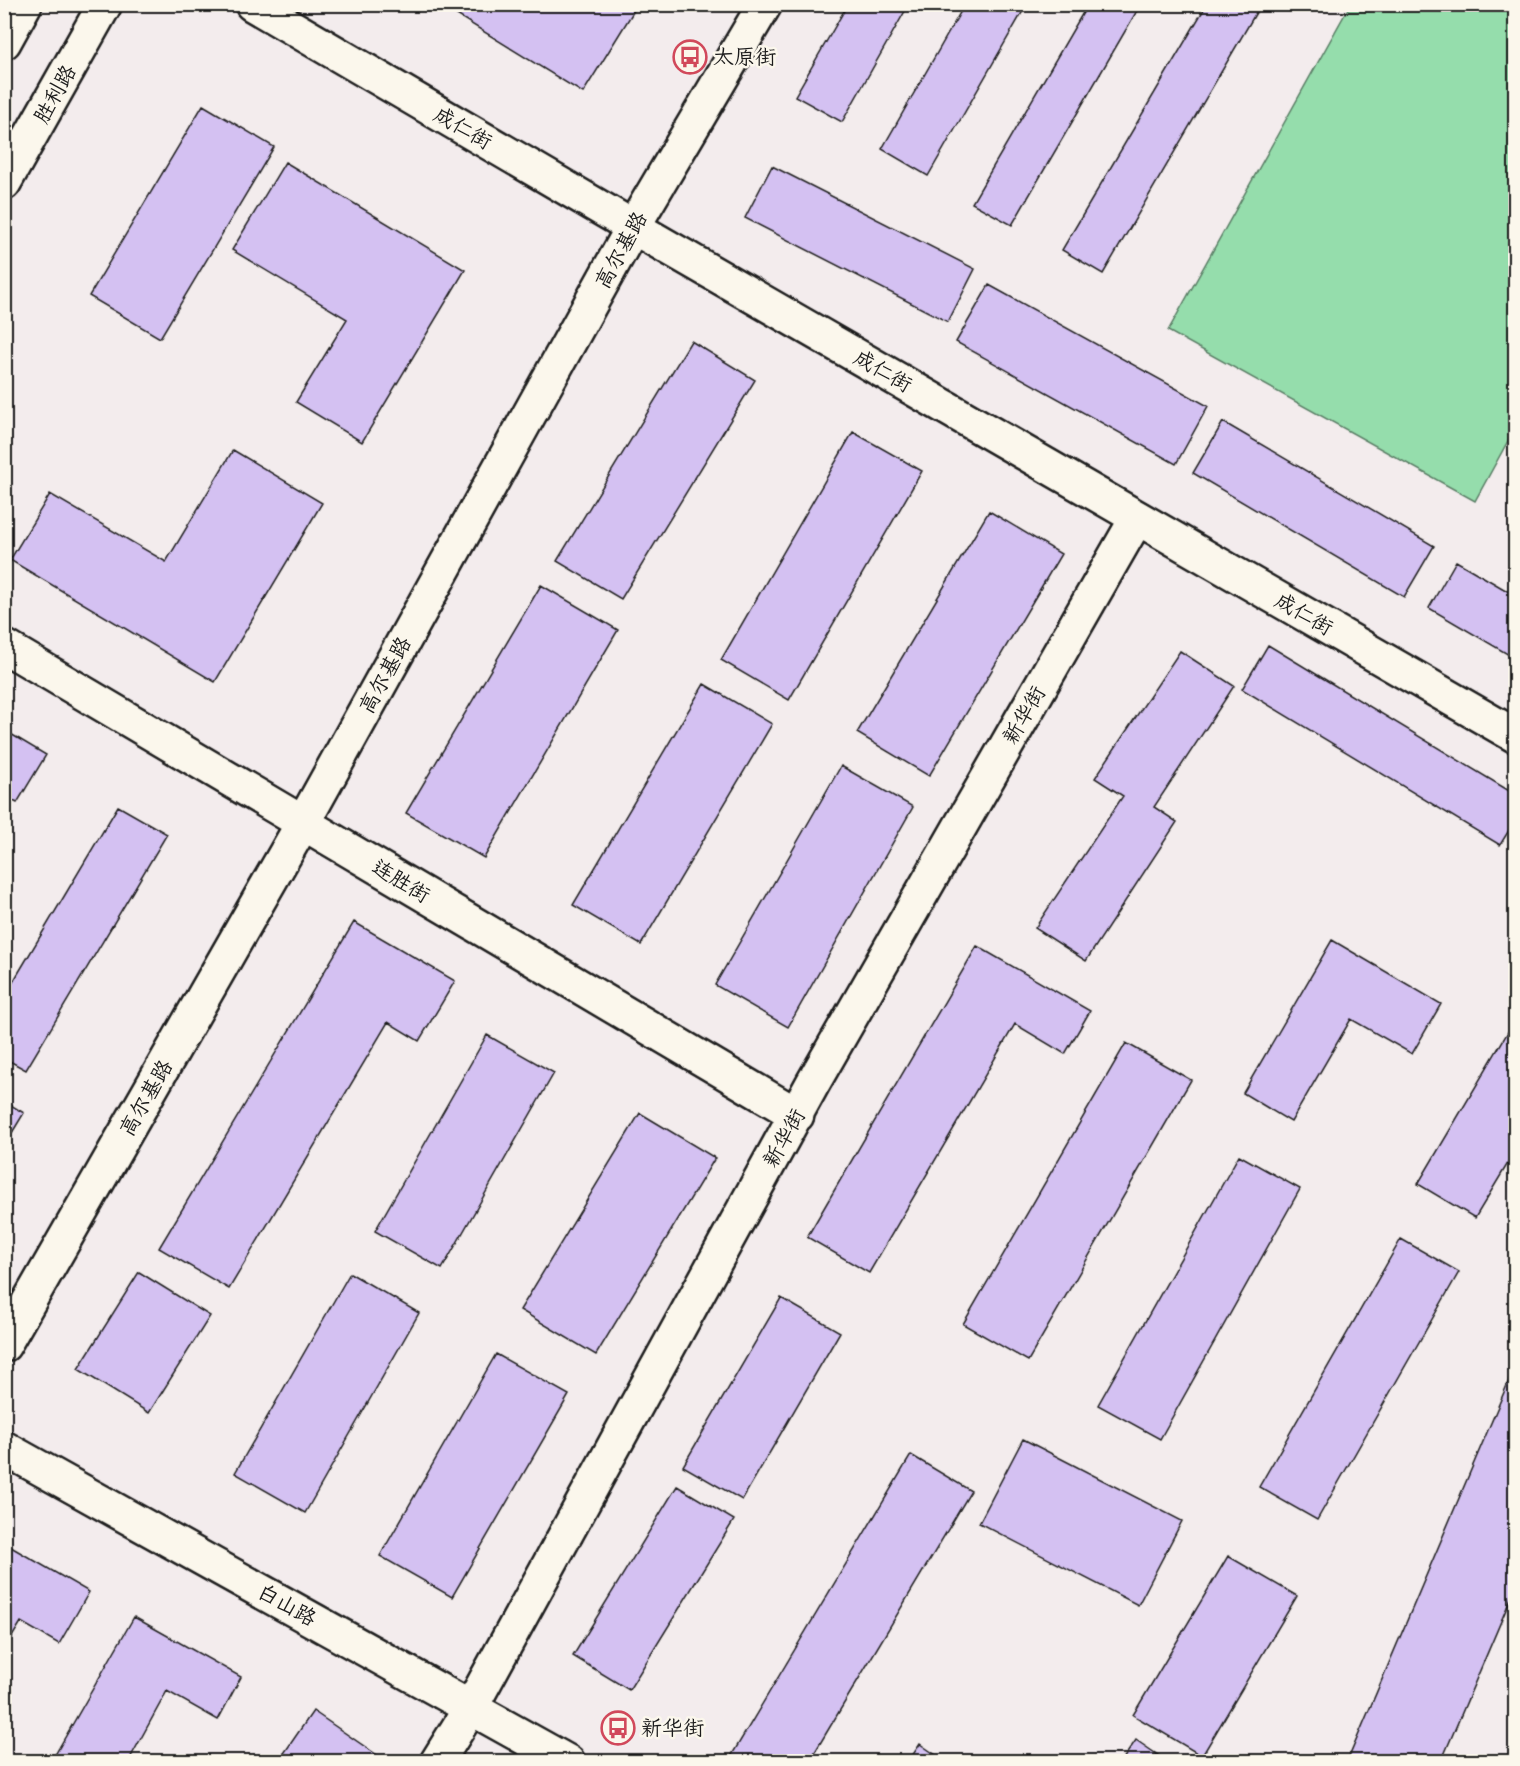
<svg xmlns="http://www.w3.org/2000/svg" width="1520" height="1766" font-family="Sriracha,'LXGW WenKai TC',sans-serif">
<style>
.green{fill:#95ddac;stroke:#587c64;stroke-width:1.5}
.building{fill:#d4c1f2;stroke:#1c1c1c;stroke-width:1.5}
.lines{fill:none;stroke-linecap:round;stroke-linejoin:round}
.street-casing{stroke:#1c1c1c;stroke-width:38}
.secondary-casing{stroke:#1c1c1c;stroke-width:38}
.primary-casing{stroke:#1c1c1c;stroke-width:38}
.street{stroke:#fbf7ec;stroke-width:33}
.secondary{stroke:#fbf7ec;stroke-width:33}
.primary{stroke:#fbf7ec;stroke-width:33}
.labels{text-anchor:middle;dominant-baseline:central;stroke-width:5;stroke-linejoin:round;paint-order:stroke}
.poi-label{font-size:21px;fill:#1c1c1c;stroke:#fbf7ec;text-anchor:start}
.street-label{font-size:21px;fill:#1c1c1c;stroke:#fbf7ec}
</style>
<rect width="100%" height="100%" fill="#f3eced"/>
<filter id="ink" filterUnits="userSpaceOnUse"><feTurbulence type="fractalNoise" baseFrequency=".0167" numOctaves="2"/><feDisplacementMap in="SourceGraphic" scale="12" xChannelSelector="R" yChannelSelector="G"/><feConvolveMatrix kernelMatrix="1 2 1 2 8 2 1 2 1" color-interpolation-filters="sRGB"/></filter>
<g filter="url(#ink)">
<path class="green" d="M1506,5L1516,10L1515,428L1475,501L1168,331L1350,5Z"/>
<path class="building" d="M439,4H638L583,93Z
M848,4H909L842,122L795,96Z
M965,4H1027L928,176L882,149Z
M1088,4H1141L1012,225L972,203Z
M1207,4H1261L1103,274L1062,250Z
M203,105L274,147L160,338L89,296Z
M285,162L465,270L362,442L296,402L347,319L232,250Z
M772,166L975,269L948,322L745,218Z
M989,285L1208,406L1176,464L956,342Z
M691,341L755,380L621,599L557,561Z
M1223,422L1434,546L1404,597L1193,473Z
M853,432L922,471L789,700L721,660Z
M233,450L322,503L215,682L10,560L50,494L166,562Z
M989,511L1061,554L929,776L857,733Z
M1456,561L1516,596V659L1429,608Z
M541,585L618,630L484,858L406,813Z
M1268,645L1516,795V819L1500,845L1242,689Z
M1180,651L1234,686L1154,807L1177,822L1086,961L1035,928L1123,796L1095,778Z
M704,684L772,724L641,945L573,905Z
M4,730L46,755L17,803L4,796Z
M841,766L913,807L788,1027L715,985Z
M118,806L167,834L26,1070L4,1058V997Z
M354,922L455,981L419,1041L388,1022L229,1289L159,1248Z
M1332,940L1441,1004L1412,1054L1351,1019L1291,1122L1243,1093Z
M977,946L1090,1011L1065,1054L1015,1024L869,1273L807,1237Z
M1512,1025L1516,1028V1150L1475,1218L1418,1184Z
M487,1035L554,1073L442,1269L375,1231Z
M1126,1043L1191,1080L1028,1361L963,1324Z
M4,1101L24,1113L4,1146Z
M640,1113L715,1158L596,1355L520,1310Z
M1239,1155L1300,1189L1160,1439L1098,1405Z
M1401,1239L1459,1272L1317,1520L1259,1487Z
M139,1272L210,1316L149,1413L78,1369Z
M350,1273L419,1313L305,1513L235,1473Z
M781,1298L840,1332L742,1500L683,1466Z
M496,1354L569,1395L452,1597L380,1556Z
M1516,1364V1586L1441,1762H1347Z
M1023,1439L1182,1521L1138,1605L979,1523Z
M911,1455L971,1491L809,1762H736L730,1758Z
M677,1486L734,1520L629,1690L573,1656Z
M4,1543L89,1592L59,1644L21,1622L4,1650Z
M1228,1556L1297,1596L1202,1756L1133,1715Z
M134,1617L241,1677L218,1720L167,1691L128,1762H51Z
M313,1711L377,1755L373,1762H278Z
M1136,1740L1168,1762H1121Z
M920,1744L946,1762H908Z"/>
<g class="lines">
<g class="street-casing">
<path id="street" d="M4,646L797,1115
M437,1762L470,1709L813,1083L1137,518"/>
</g>
<g class="secondary-casing">
<path id="secondary" d="M252,4L633,227L1516,736
M4,1448L568,1762"/>
</g>
<g class="primary-casing">
<path id="primary" d="M4,42L25,4
M4,183L105,4
M4,1345L303,823L633,227L765,4"/>
</g>
<use href="#street" class="street"/>
<use href="#secondary" class="secondary"/>
<use href="#primary" class="primary"/>
</g>
</g>
<defs>
<g id="bus-ring" transform="scale(1.725)"><circle r="9.5" fill="#fbf7ec" stroke="#d1495b" stroke-width="1.5"/><path d="M-5-6H5V4H4V6H2V4H-2V6H-4V4H-5ZM-3.5-4V0h7V-4ZM-3.5 1.2v1.5H-2V1.2ZM2 1.2v1.5H3.5V1.2Z" fill="#d1495b"/></g>
</defs>
<g fill-rule="evenodd">
<use href="#bus-ring" x="690" y="57"/>
<use href="#bus-ring" x="618" y="1728"/>
</g>
<g class="labels">
<g class="poi-label">
<text x="713" y="57">太原街</text>
<text x="641" y="1728">新华街</text>
</g>
<g class="street-label">
<text transform="translate(55 94) rotate(-61)">胜利路</text>
<text transform="translate(463 128) rotate(30)">成仁街</text>
<text transform="translate(621 250) rotate(-61)">高尔基路</text>
<text transform="translate(883 371) rotate(30)">成仁街</text>
<text transform="translate(1304 614) rotate(30)">成仁街</text>
<text transform="translate(385 675) rotate(-61)">高尔基路</text>
<text transform="translate(1024 715) rotate(-60)">新华街</text>
<text transform="translate(401 881) rotate(31)">连胜街</text>
<text transform="translate(146 1098) rotate(-60)">高尔基路</text>
<text transform="translate(784 1138) rotate(-61)">新华街</text>
<text transform="translate(287 1605) rotate(29)">白山路</text>
</g>
</g>
<rect width="1520" height="1766" fill="none" stroke="#fbf7ec" stroke-width="24"/>
<rect x="12" y="12" width="1496" height="1742" fill="none" stroke="#1c1c1c" stroke-width="2" filter="url(#ink)"/>
</svg>
